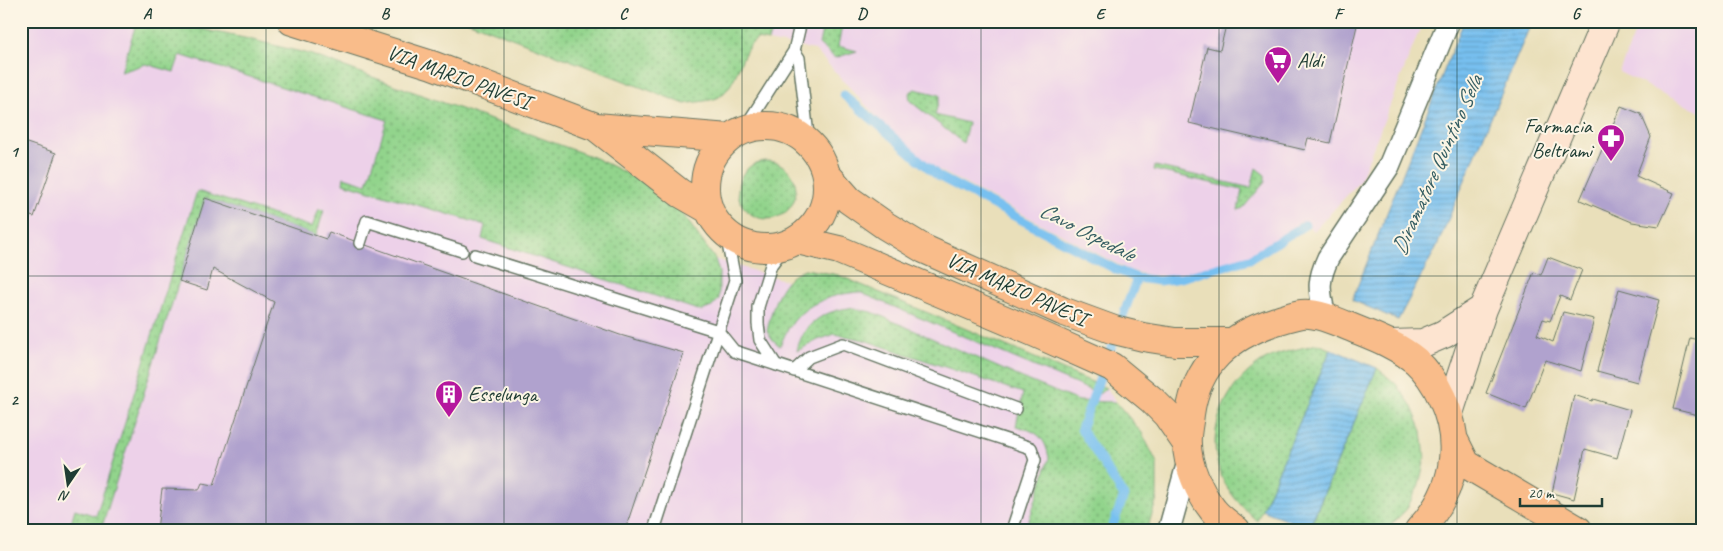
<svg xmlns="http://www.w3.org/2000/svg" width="1723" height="551" font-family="Caveat,sans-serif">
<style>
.built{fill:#edd1e9}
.grass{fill:url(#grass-dots);stroke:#588860}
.water{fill:url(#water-rules);stroke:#4b7e92}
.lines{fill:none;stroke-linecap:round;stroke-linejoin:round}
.stream{stroke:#77c0f0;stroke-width:9}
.building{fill:#b0a2ce}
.service-casing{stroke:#667663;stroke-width:14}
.minor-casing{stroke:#667663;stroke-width:24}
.secondary-casing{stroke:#667663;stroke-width:30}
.primary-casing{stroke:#667663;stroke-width:30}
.service{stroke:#fff;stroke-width:11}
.minor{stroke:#fff;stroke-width:21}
.secondary{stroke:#fde4d0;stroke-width:28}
.primary{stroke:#f9bc8a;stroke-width:28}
.grid{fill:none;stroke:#1f3d34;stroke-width:1;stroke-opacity:0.55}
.labels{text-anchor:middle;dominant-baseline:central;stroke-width:4;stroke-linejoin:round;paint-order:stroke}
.poi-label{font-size:21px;fill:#1f3d34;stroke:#fcf5e5;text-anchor:start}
.street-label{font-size:21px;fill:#1f3d34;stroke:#fcf5e5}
.water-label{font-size:22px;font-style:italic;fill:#355e63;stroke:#fcf5e5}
.neatline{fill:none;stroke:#1f3d34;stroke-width:2}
.grid-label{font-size:16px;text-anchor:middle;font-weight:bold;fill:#1f3d34}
</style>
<defs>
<pattern id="grass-dots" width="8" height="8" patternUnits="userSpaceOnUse" patternTransform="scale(1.25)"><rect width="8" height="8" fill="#92d48c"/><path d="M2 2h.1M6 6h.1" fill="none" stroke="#77ad73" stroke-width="1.8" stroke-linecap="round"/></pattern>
<pattern id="water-rules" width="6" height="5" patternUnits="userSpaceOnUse" patternTransform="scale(1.25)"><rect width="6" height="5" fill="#77c0f0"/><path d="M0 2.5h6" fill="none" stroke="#619dc3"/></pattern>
</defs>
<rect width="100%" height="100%" fill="#fcf5e5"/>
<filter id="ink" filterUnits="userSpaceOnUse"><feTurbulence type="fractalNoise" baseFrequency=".02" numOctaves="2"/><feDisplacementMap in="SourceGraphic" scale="10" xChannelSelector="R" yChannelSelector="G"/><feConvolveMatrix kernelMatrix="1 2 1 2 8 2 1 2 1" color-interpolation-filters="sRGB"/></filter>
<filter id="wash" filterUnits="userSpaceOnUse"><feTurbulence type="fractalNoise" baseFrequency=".0096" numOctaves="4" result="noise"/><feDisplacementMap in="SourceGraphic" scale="20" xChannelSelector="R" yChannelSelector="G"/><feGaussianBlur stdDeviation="1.12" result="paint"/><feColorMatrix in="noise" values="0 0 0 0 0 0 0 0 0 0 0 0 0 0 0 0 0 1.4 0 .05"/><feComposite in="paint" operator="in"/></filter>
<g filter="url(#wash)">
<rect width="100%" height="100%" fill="#e9dfba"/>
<path class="built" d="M21,21H162L249,39L309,54L593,157L679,209L715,259L787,281L799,271L805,269L838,275L1106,388L1119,406L1142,433L1157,463V498L1147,530H21Z
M775,21H1423L1360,181L1314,231L1301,222L1247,257L1170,276L1149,275L1129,270L937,169L887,128L815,50L768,41Z
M1640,21H1702V113L1619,72Z"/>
<path class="grass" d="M137,21H162L249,39L309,54L593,157L650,185L679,209L715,259L719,272V299L712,307L701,311L482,239L485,225L343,183L344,177L367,184L387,120L180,55L174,72L146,64L121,72Z
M467,21H775L768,41L757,39C738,52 740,83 719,97C713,101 693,102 685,104Z
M824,21H843L838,46L857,51L835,58L819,44Z
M915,89L940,95L935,115L968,123L963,143L910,101L909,93Z
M738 190a29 29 0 1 1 58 0a29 29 0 1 1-58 0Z
M1155,166L1251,188L1256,168L1265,175V182L1243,208L1238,210L1242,190L1154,170Z
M197,191L312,227L319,209L324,210L316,236L205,198L101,530H69L75,509L96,516Z
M805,269L838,275L1106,388L1099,394L859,292C834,294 806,302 791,325C786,331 783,339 780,346L773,340L767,331C772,308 779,278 805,269Z
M849,308L872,312L1027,380L1078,401L1116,402L1142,433L1157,463V498L1147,530H1026L1049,458C1045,436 1036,431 1016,426L1023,393L864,340L835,334L818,340L797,351C802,324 824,311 849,308Z
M1317,344L1331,349L1257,521C1244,509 1231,496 1223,480C1203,435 1223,386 1263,361C1278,352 1300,349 1317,344Z
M1377,368L1396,384L1411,405L1422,431L1425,458L1419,485L1406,510L1386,530H1309Z"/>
<path class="water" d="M1464,21H1532L1437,246L1398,320L1352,300Z
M1331,349L1377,368L1309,528L1262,510Z"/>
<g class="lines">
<path class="stream" d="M844,95L938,176L1117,270L1137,278L1159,281L1181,278L1250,259L1305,225
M1111,530L1124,496L1081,429L1137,278"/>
</g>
<g id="blocks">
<path class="building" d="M1227,21H1358L1330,143L1308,138L1305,150L1189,123L1207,47L1220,50Z
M1621,106L1641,114L1651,137L1636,176L1674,193L1659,226L1632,222L1580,200Z
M21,141L56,153L34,217L21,213Z
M205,198L326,239L329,232L620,335L684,353L625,530H157L162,489L199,490L202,483L214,485L274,302L213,269L207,290L179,281Z
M1548,257L1582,270L1570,300L1560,296L1550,321L1543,319L1537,335L1553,342L1563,312L1594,319L1581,371L1545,360L1526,409L1486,393L1534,272L1541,275Z
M1619,289L1659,300L1637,382L1597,371Z
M1690,338L1702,341V416L1673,409Z
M1574,395L1592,401L1593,399L1630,410L1617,458L1585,449L1574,499L1552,493Z"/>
</g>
</g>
<g filter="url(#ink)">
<use href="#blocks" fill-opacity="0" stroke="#667663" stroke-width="1"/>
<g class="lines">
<g class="service-casing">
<path id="service" d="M794,51L799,58L809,144
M744,129L794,51L801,21
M360,243L367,221L462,251
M475,255L718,331L734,351L1031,448L1035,460L1012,530
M776,365L760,340L758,324V307L771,265L786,245
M794,371L809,357L843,344L1016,409
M654,530L735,280L726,234"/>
</g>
<g class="minor-casing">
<path id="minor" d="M1325,318C1320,291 1316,284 1328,258L1389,166L1449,21
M1169,530L1189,458"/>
</g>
<g class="secondary-casing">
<path id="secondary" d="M1392,344L1423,343L1444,334L1483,309
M1449,413L1483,309L1606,21"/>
</g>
<g class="primary-casing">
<path id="primary" d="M292,21L432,65L596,127L729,138
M705 187a61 61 0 1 1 122 0a61 61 0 1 1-122 0Z
M596,127L680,193L708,209
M826,174L849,200L886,226L924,249L1062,311L1114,330L1143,337L1175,342H1232
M797,240L839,250L1031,331L1112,367L1152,400L1167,415L1187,444
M1454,440L1466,464L1578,530
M1236,530C1229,524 1219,518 1213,510C1200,494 1187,465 1187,444C1186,435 1189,424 1190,414C1197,363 1229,336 1276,321C1284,319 1294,315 1302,314C1319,312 1344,325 1360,331C1380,339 1399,347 1416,361C1427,371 1436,385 1442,398C1464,445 1454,493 1419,530"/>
</g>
<use href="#service" class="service"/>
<use href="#minor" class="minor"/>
<use href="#secondary" class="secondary"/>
<use href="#primary" class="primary"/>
</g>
</g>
<path class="grid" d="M266,21V530M504,21V530M742,21V530M981,21V530M1219,21V530M1457,21V530M21,276H1702"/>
<defs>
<g id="supermarket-pin" transform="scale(1.4375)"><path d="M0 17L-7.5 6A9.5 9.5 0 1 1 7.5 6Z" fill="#b5179e" stroke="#fcf5e5"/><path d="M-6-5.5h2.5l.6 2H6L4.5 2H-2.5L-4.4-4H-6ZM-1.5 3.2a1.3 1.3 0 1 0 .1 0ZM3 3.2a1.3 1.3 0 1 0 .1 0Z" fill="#fff"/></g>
<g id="pharmacy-pin" transform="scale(1.4375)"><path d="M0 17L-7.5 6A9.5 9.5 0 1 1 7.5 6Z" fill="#b5179e" stroke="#fcf5e5"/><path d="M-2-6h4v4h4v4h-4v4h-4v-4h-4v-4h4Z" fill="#fff"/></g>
<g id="building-pin" transform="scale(1.4375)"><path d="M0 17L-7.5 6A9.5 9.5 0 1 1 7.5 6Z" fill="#b5179e" stroke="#fcf5e5"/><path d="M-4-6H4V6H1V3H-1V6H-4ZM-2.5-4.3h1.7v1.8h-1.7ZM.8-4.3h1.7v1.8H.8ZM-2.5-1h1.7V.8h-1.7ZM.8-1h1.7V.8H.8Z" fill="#fff"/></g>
</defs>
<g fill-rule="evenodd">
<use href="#supermarket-pin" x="1278" y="60"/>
<use href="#pharmacy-pin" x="1611" y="138"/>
<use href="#building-pin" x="449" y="394"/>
</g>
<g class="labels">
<g class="poi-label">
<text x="1297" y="60">Aldi</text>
<text x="1592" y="126" text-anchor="end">Farmacia<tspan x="1592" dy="24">Beltrami</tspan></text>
<text x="468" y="394">Esselunga</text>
</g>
<g class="street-label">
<text transform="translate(459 77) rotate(20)">VIA MARIO PAVESI</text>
<text transform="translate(1017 289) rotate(24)">VIA MARIO PAVESI</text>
</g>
<g class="water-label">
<text transform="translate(1437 165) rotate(-66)">Diramatore Quintino Sella</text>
<text transform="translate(1087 232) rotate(27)">Cavo Ospedale</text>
</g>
</g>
<rect width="1723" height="551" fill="none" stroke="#fcf5e5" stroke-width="55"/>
<g transform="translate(68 484) rotate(193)" stroke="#fcf5e5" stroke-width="4" paint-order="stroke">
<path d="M0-4L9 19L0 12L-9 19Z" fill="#1f3d34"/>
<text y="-8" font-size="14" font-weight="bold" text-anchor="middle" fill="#1f3d34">N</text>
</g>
<path d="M1520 498v8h82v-8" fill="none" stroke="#1f3d34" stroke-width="2.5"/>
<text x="1528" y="498" font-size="15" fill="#1f3d34" stroke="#fcf5e5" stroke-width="4" paint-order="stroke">20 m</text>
<rect x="28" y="28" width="1668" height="496" class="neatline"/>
<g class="grid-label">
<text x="147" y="19">A</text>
<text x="385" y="19">B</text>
<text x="623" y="19">C</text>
<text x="862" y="19">D</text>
<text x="1100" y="19">E</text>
<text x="1338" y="19">F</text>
<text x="1576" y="19">G</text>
<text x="14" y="157">1</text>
<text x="14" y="405">2</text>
</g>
</svg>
